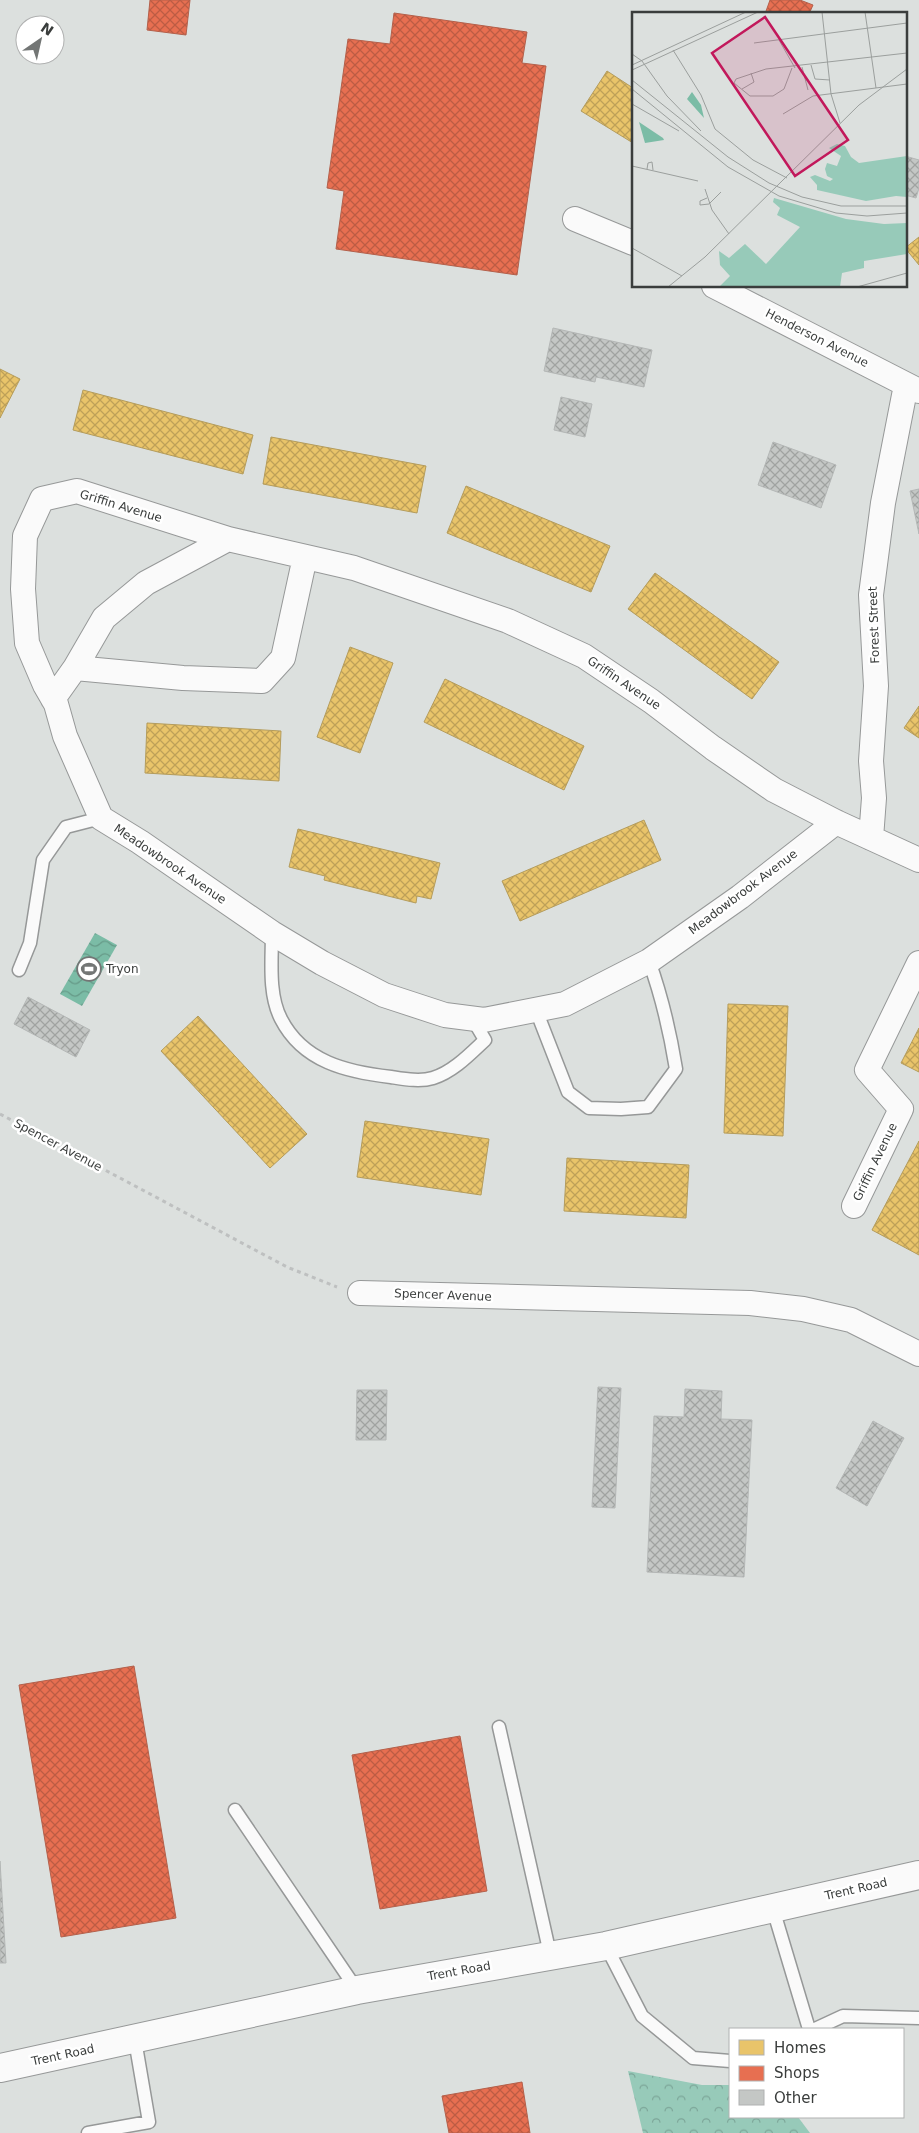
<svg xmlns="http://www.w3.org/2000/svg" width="919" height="2133" font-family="'DejaVu Sans',sans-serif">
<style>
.forest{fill:url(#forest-crowns)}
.water{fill:url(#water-waves)}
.homes{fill:url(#homes-cross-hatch);stroke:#b49c5c}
.shops{fill:url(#shops-cross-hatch);stroke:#b3604b}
.building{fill:url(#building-cross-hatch);stroke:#b4b7b6}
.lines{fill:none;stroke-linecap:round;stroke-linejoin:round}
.lane-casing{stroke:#969898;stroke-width:15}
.street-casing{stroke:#969898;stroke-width:26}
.secondary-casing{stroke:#969898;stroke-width:30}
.path{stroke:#bec0c0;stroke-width:3;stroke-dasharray:4 4;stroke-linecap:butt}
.lane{stroke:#fafafa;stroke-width:12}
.street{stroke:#fafafa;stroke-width:24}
.secondary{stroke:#fafafa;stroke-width:28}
.labels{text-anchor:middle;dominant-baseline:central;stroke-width:5;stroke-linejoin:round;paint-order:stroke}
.street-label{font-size:12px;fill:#3a3d3c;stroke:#fff}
.poi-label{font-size:12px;fill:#3a3d3c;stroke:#fff;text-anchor:start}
.inset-road{fill:none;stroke:#9b9f9d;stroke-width:1}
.view{fill:#c2185b;fill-opacity:0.15;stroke:#c2185b;stroke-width:2.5}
.inset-edge{fill:none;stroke:#3a3d3c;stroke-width:2.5}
</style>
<defs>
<pattern id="forest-crowns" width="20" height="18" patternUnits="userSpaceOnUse" patternTransform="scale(1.25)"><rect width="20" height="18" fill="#97cab9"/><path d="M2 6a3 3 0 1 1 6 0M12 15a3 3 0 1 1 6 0" fill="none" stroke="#7ca598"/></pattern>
<pattern id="water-waves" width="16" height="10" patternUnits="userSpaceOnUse" patternTransform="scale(1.25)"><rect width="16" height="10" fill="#7bbca6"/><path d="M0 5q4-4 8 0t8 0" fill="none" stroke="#669a88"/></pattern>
<pattern id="homes-cross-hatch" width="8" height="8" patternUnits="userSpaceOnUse" patternTransform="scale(1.25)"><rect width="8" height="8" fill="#e9c46a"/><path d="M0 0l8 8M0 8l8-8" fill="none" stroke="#bea058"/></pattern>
<pattern id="shops-cross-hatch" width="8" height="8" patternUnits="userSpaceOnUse" patternTransform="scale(1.25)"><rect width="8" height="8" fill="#e76f51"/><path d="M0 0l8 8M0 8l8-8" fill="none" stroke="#bc5c44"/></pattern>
<pattern id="building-cross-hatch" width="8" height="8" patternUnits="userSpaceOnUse" patternTransform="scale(1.25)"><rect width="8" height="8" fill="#c4c7c5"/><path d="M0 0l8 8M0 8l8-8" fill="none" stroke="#a0a3a1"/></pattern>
</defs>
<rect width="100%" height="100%" fill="#dce0de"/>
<path class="forest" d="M628,2071L702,2085H730V2117H798L810,2133H643Z"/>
<path class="water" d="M95,933L117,945L82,1006L60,994Z"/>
<path class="homes" d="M607,71L633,88V143L581,111Z
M919,237V265L905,248Z
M0,369L20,379L0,418Z
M83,390L253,435L243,474L73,430Z
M271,437L426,466L417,513L263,484Z
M466,486L610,546L591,592L447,533Z
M655,573L779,662L752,699L628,609Z
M350,647L393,663L360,753L317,737Z
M445,679L584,746L564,790L424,722Z
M919,706V738L904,728Z
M147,723L281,731L279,781L145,773Z
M644,820L661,860L520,921L502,881Z
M298,829L440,863L431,899L417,896L416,903L324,880L325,876L289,867Z
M728,1004L788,1006L783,1136L724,1133Z
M198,1016L307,1134L270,1168L161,1051Z
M919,1028V1072L901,1063Z
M365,1121L489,1139L481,1195L357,1177Z
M919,1141V1255L872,1230Z
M567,1158L689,1165L686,1218L564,1211Z"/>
<path class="shops" d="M150,0H190L186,35L147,30Z
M770,0H800L813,5L809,14H765Z
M394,13L527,32L522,63L546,66L517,275L336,249L344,191L327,188L348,39L390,44Z
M134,1666L176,1918L61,1937L19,1685Z
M460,1736L487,1891L380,1909L352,1755Z
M522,2082L530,2133H449L442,2096Z"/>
<path class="building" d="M905,156L919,160V188L916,198L905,195Z
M553,328L652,350L644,387L596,377L595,382L544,371Z
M561,397L592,404L585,437L554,430Z
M773,442L836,465L821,508L758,485Z
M919,489V534L910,491Z
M28,997L90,1030L76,1057L14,1024Z
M598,1387L621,1388L615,1508L592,1507Z
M685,1389L722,1391L721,1419L752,1420L744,1577L647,1572L654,1416L684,1417Z
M357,1390H387L386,1440H356Z
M873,1421L904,1438L867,1506L836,1488Z
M0,1861L6,1963H0Z"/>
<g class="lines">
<g class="lane-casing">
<path id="lane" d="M272,933C272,960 268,994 281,1019C303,1062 347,1072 391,1077C404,1079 420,1082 433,1078C453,1072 470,1054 485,1040L472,1018
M19,970L30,943L43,860L66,827L101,818
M536,1010L568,1092L589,1108L621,1109L648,1107L676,1069C670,1032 662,997 649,961
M499,1727L550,1954
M235,1810L357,1990
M773,1909L809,2029
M606,1946L642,2016L693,2058L730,2061
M815,2029L843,2016L919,2018
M88,2133L149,2122L135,2040"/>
</g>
<g class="street-casing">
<path id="street" d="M575,219L633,243
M714,286L919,391
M75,668L183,678L262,681L283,658L305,557
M53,699L75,668L104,618L146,583L228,539
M836,822L740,897L649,961L565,1004L484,1020L445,1015L384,995L322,963L272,933L140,842L101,818L65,736L56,704L45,685L27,643L23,589L25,536L42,499L77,491L228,539L354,568L508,621L584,656L651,701L713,748L774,790L836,822L919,860
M871,838L874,798L871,761L876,686L871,595L883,503L906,385
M854,1206L901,1109L867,1070L919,963
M360,1293L750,1303L803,1309L851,1320L919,1354"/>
</g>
<g class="secondary-casing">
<path id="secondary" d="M0,2068L357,1990L606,1946L919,1875"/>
</g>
<path class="path" d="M0,1114L287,1267L337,1287"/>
<use href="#lane" class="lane"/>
<use href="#street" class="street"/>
<use href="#secondary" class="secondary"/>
</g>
<defs>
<g id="stadium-ring" transform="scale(1.25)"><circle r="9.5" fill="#fff" stroke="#737675" stroke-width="1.5"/><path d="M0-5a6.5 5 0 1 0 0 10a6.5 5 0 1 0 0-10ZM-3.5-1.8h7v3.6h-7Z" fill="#737675"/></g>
</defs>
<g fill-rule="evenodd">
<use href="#stadium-ring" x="89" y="969"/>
</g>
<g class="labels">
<g class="street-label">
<text transform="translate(817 338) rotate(27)">Henderson Avenue</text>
<text transform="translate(121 506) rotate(17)">Griffin Avenue</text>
<text transform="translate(874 625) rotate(-92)">Forest Street</text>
<text transform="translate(624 683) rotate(34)">Griffin Avenue</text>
<text transform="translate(170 864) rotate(34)">Meadowbrook Avenue</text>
<text transform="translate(743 892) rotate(-37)">Meadowbrook Avenue</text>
<text transform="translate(58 1145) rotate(28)">Spencer Avenue</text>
<text transform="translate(875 1162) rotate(-64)">Griffin Avenue</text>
<text transform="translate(443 1295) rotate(2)">Spencer Avenue</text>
<text transform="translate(856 1889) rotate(-13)">Trent Road</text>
<text transform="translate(459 1971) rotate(-10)">Trent Road</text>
<text transform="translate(63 2055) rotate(-12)">Trent Road</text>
</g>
<g class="poi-label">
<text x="106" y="969">Tryon</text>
</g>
</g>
<g transform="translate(632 12)">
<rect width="275" height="275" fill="#dce0de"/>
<path d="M205,132L213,134L219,145L227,151L275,144V185L264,184L234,189L185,178V173L178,165L183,163L198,169L201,167L195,164L193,157L195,151L205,154L209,144L197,136ZM142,186L214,207L252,212L275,211V242L232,249V256L210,261L208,275H87L98,264L88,253L87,239L97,246L113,232L134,252L168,215L145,203L148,196L141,190Z" fill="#97cab9"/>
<path d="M60,80L69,93L72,106L55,87ZM7,110L31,126L32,128L13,131Z" fill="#7bbca6"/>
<path class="inset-road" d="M190,0L199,82L208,111M233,0L244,76M147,28L163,56M122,31L275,11M41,38L69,83L83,117L121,148L155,166M0,42L10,49L35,84L69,119M0,53L114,0M179,53L183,67L198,68M170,55L176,78M160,56L152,77L141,84H118L102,71L104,67L134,57L275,41M0,58L126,0M0,68L96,145L137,171L170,185L209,194H275M0,77L96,155L147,184L204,201L235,204L275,201M110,77L122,70L119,61M0,92L47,119M151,102L181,84L275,72M0,154L66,169M15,157L16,151L20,150L21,158M73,177L80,198L97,222M75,186L68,189V193L77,192L89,180M0,236L50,264M36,275L73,245L227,93L275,57M225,275L275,261"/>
<path class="view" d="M133,5L216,128L163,164L80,41Z"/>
<rect width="275" height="275" class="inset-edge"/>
</g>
<rect x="729" y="2028" width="175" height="90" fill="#ffffff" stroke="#b0b1b1"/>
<rect x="739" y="2040" width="25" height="15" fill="#e9c46a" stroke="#b0b1b1"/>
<text x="774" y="2053" font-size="15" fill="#3a3d3c">Homes</text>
<rect x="739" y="2066" width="25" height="15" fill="#e76f51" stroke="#b0b1b1"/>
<text x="774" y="2078" font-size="15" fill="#3a3d3c">Shops</text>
<rect x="739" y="2090" width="25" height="15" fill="#c4c7c5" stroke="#b0b1b1"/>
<text x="774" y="2103" font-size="15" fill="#3a3d3c">Other</text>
<g transform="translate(40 40) rotate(34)"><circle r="24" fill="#ffffff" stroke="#b0b1b1"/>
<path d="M0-4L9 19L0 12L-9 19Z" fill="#737675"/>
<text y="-8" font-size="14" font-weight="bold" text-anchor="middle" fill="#3a3d3c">N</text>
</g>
</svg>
